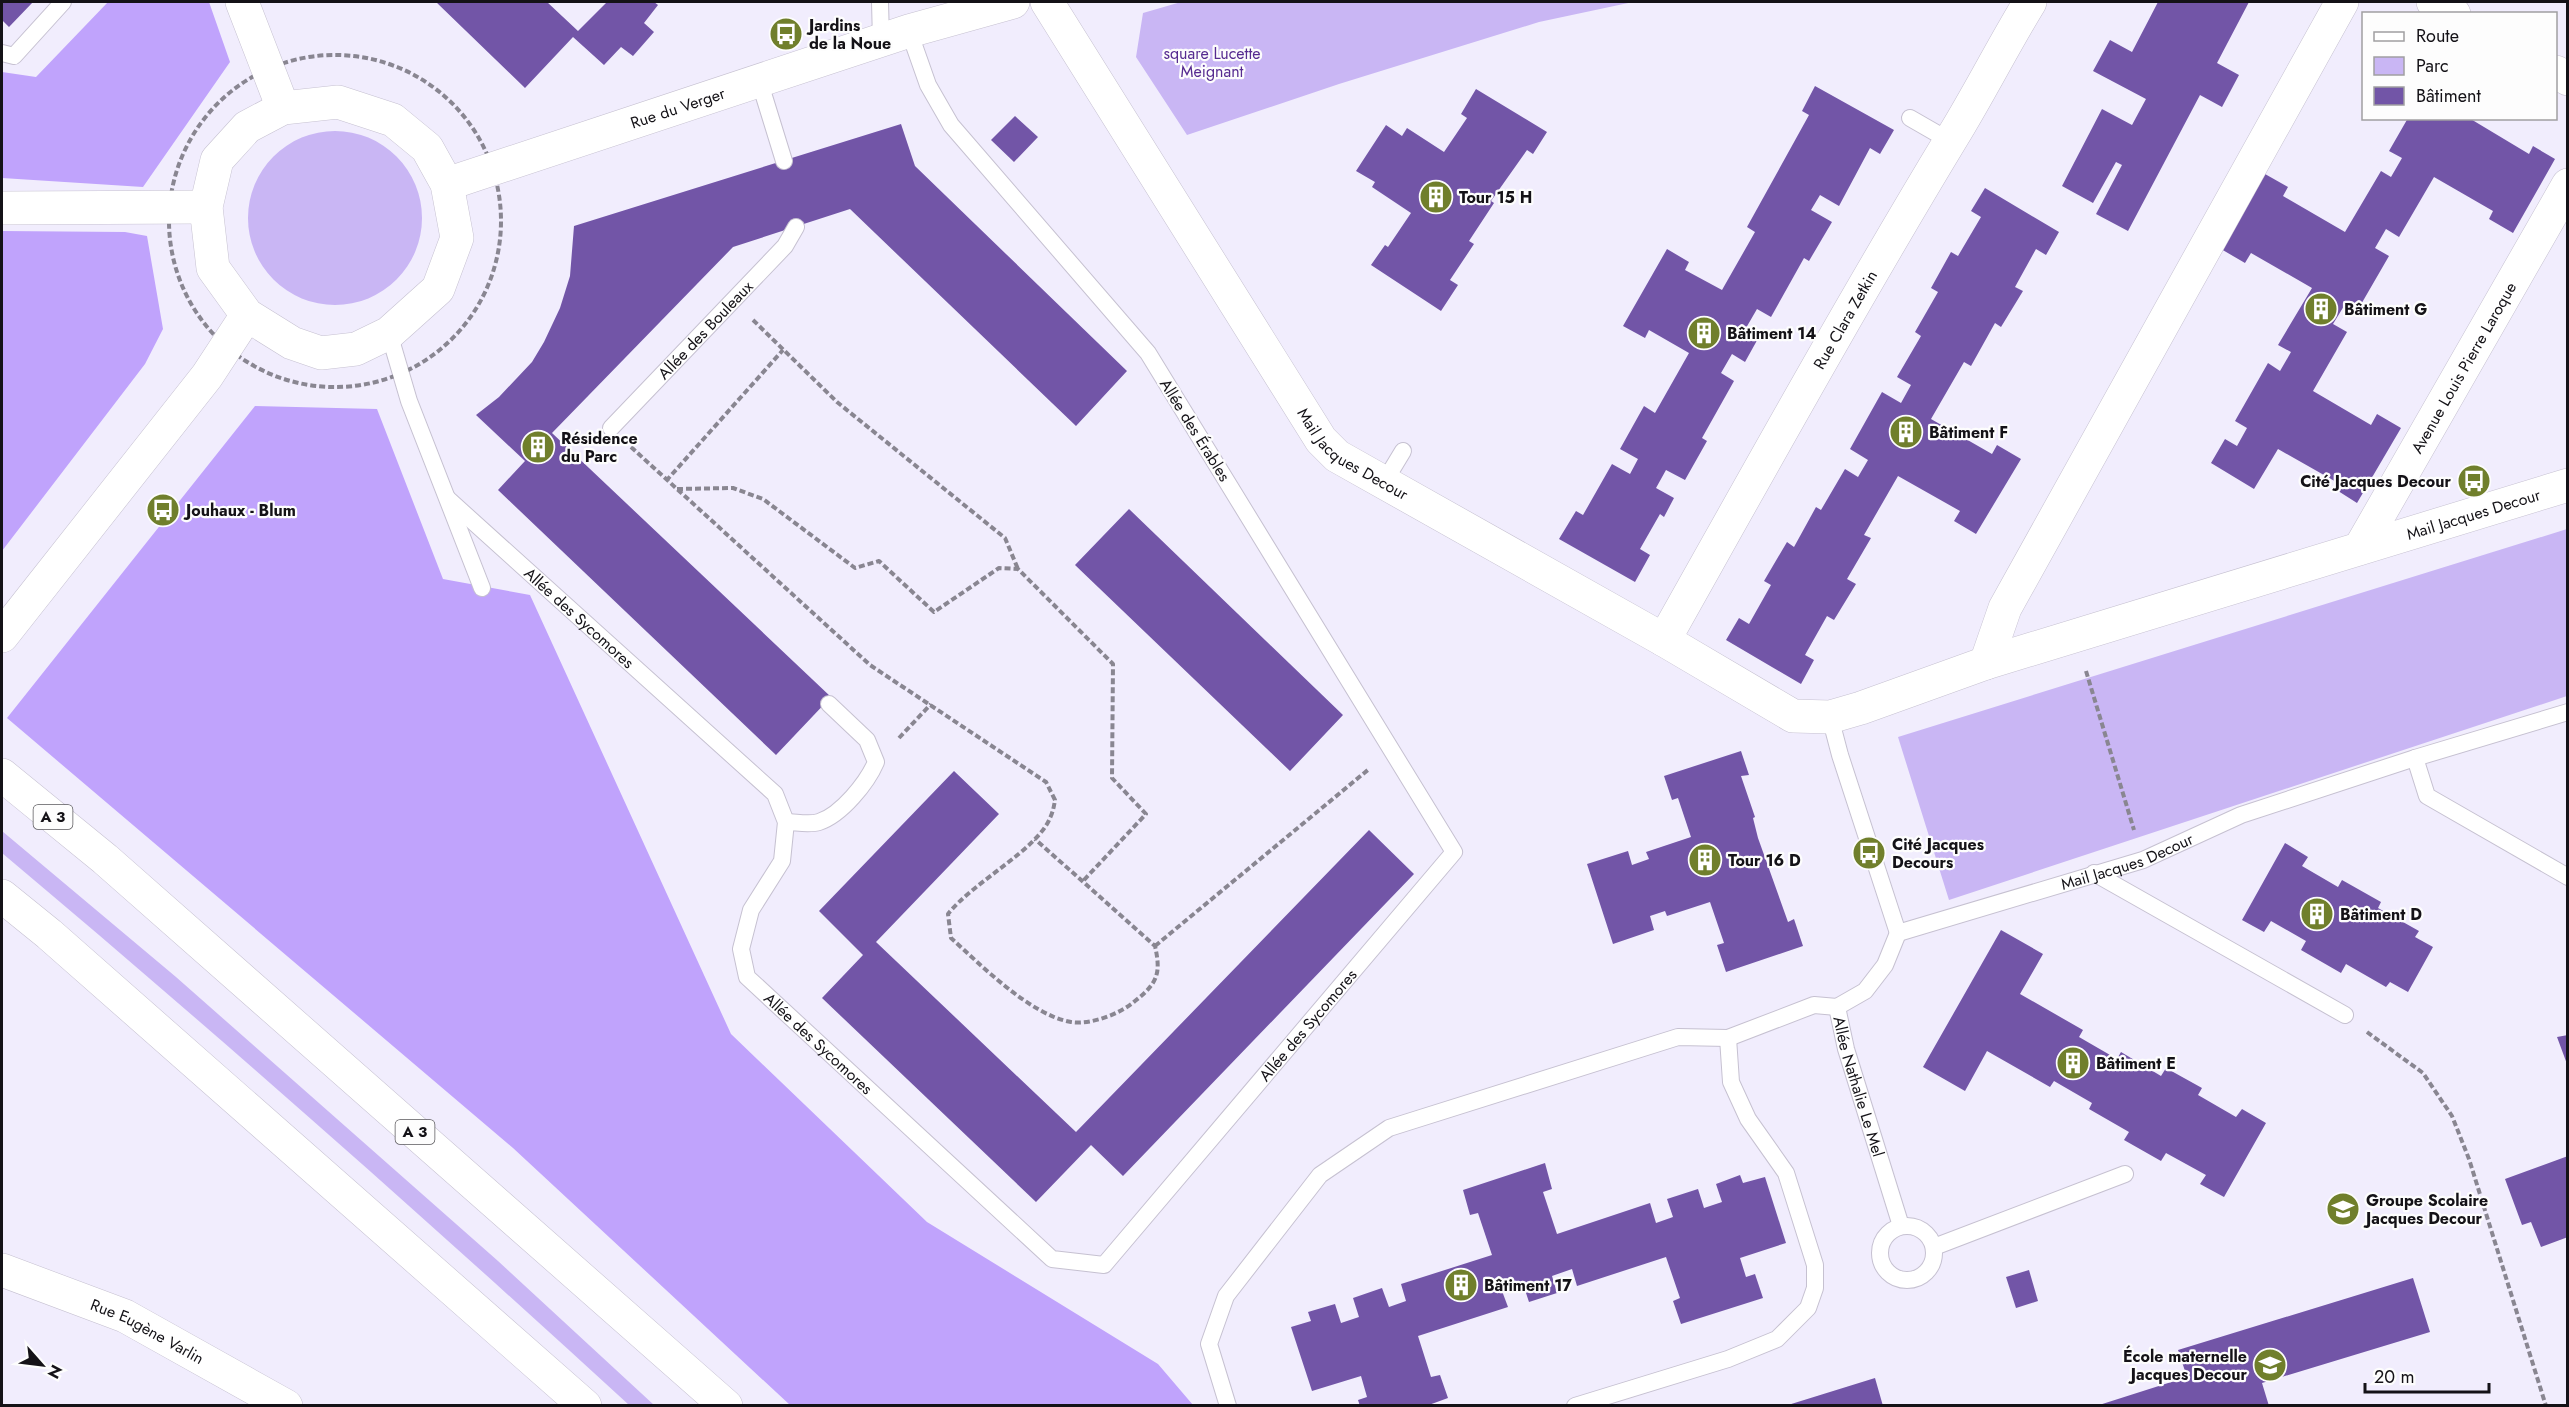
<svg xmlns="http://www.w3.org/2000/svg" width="2569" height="1407" font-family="Jost,sans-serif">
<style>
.green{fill:#c9b6f4}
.forest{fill:#c0a3fc}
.building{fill:#7255a7}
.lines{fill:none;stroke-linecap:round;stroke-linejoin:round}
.lane-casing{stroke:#c6c1d1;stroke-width:18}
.street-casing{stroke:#c6c1d1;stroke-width:34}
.secondary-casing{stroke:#c6c1d1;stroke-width:34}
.highway-casing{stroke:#c6c1d1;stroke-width:34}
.path{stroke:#898691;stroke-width:4;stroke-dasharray:6 3;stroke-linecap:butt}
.lane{stroke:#fff;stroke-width:16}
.street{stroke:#fff;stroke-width:33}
.secondary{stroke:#fff;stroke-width:33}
.highway{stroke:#fff;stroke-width:33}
.labels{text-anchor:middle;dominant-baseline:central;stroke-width:4.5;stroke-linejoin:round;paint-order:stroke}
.shield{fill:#fdfdfd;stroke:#5a585c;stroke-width:1.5}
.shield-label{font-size:15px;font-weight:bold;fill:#141217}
.poi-label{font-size:16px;font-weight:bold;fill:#141217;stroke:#fdfdfd;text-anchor:start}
.park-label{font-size:16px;fill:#562b90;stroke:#fdfdfd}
.street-label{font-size:16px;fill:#141217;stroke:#fdfdfd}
</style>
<rect width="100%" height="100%" fill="#f1edfd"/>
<path class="green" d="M1181,2H1633L1539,22L1339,84L1187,135L1136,57L1143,13Z
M248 218a87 87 0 1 1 174 0a87 87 0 1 1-174 0Z
M2567,529V696L1949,900L1898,737Z
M2,831L176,977L498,1261L654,1405H629C424,1217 215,1032 2,853Z"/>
<path class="forest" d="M108,2H209L230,62L143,187L2,178V72L36,77Z
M2,231L125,232L147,236L163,329L145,364L2,551Z
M255,406L377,409L443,579L530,595L731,1034L927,1222L1158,1364L1193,1405H790L513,1148L7,718Z"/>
<path class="building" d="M2,2H33L9,27L2,20Z
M436,2H547L578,31L607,2H654L658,5L644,23L654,32L633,56L621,47L604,65L573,37L525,88Z
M2158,2H2249L2217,63L2239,75L2222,107L2200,95L2128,231L2096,214L2122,165L2116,162L2093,203L2062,186L2102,109L2132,125L2146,99L2093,71L2110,40L2132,52Z
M1815,86L1894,130L1880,154L1870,148L1839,206L1820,195L1811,210L1832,222L1809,261L1804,258L1771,317L1757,309L1746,328L1760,335L1745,362L1732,354L1721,373L1734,381L1702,438L1707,441L1685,480L1666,470L1656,488L1674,498L1664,517L1660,514L1640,549L1650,555L1635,582L1559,539L1576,511L1583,515L1612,464L1630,474L1638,459L1620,449L1644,406L1655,413L1689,353L1649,330L1645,338L1623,326L1667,249L1689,262L1685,270L1722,290L1755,232L1747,227L1809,115L1802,111Z
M1476,89L1547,132L1533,154L1527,150L1491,201L1494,203L1469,241L1474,244L1450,280L1458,285L1441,311L1371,265L1385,245L1388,247L1411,213L1372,187L1375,182L1356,171L1386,125L1402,136L1407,128L1444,152L1467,118L1461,114Z
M1015,116L1038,137L1014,162L991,140Z
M2408,118H2469L2529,154L2533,146L2555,159L2513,233L2489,219L2493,211L2434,177L2399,237L2386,229L2375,248L2389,256L2356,313L2344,306L2333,324L2347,332L2313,391L2371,425L2377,414L2401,428L2357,503L2335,489L2338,483L2278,449L2254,489L2211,463L2225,439L2237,446L2247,428L2235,421L2268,363L2280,371L2291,352L2278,345L2312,288L2251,253L2245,263L2221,249L2265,174L2288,187L2283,196L2345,232L2381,171L2391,177L2402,158L2389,151Z
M901,124L915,166L1127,371L1076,426L850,209L733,247L552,433L831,697L776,755L498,490L525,461L476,415L499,397L532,362L544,342L560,308L570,276L574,226Z
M1985,188L2059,232L2046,255L2036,249L2015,287L2023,291L2001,327L1995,323L1971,366L1964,362L1931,419L1992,454L1997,445L2021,459L1976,534L1954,521L1960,511L1898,476L1864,535L1871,538L1847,579L1856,584L1834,620L1827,616L1805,655L1814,660L1801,684L1726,640L1739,618L1749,624L1771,585L1764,581L1787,542L1794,547L1816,507L1821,510L1845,469L1858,477L1868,460L1850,449L1882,392L1901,403L1911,385L1897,377L1921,336L1915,332L1938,292L1931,288L1951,252L1958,256L1981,217L1971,211Z
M1129,509L1343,715L1290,771L1075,565Z
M1741,751L1749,775L1741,776L1755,817L1753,818L1758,838L1788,922L1794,919L1803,946L1726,972L1717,945L1724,943L1710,902L1667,916L1665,911L1650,916L1654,930L1613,944L1587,864L1628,851L1632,865L1649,859L1646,852L1691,837L1678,798L1672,800L1664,776Z
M954,771L999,814L876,942L1076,1132L1369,830L1414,874L1123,1176L1091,1145L1036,1202L822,998L863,955L819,911Z
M2285,843L2308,857L2302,866L2338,887L2342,880L2381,902L2378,908L2419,931L2415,937L2433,947L2408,992L2390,982L2386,987L2346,964L2341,973L2301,950L2306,941L2271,921L2264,932L2242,920Z
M2001,930L2043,954L2020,994L2083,1030L2079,1037L2117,1059L2121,1052L2161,1076L2166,1068L2202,1088L2198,1095L2236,1117L2242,1109L2266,1123L2224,1197L2200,1184L2206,1175L2166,1153L2161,1161L2124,1140L2129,1132L2089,1109L2092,1103L2054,1081L2050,1087L1987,1051L1965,1091L1923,1067Z
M2568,1035V1064H2567L2557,1037Z
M2568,1156V1237L2541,1247L2531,1222L2522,1225L2505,1179Z
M1545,1163L1552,1189L1543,1192L1557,1234L1650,1203L1656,1223L1673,1217L1667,1199L1698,1189L1704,1208L1722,1202L1716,1184L1740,1175L1743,1183L1765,1177L1786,1243L1740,1258L1746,1277L1755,1274L1763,1298L1681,1324L1673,1301L1680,1298L1666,1257L1577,1286L1572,1269L1552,1276L1557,1293L1529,1302L1523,1284L1502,1291L1508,1307L1418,1336L1431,1377L1440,1375L1448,1398L1426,1406H1360L1358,1400L1367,1397L1361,1376L1312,1391L1291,1327L1311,1321L1308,1312L1335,1304L1341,1323L1359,1317L1353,1298L1382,1288L1389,1307L1406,1301L1401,1284L1492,1255L1478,1213L1470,1215L1463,1190Z
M2029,1270L2038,1301L2016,1308L2006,1277Z
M2413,1278L2430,1332L2262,1383L2269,1406H2096L2187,1377L2178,1350Z
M1875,1378L1883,1406H1789L1788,1405Z"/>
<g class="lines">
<g class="lane-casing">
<g id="lane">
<path d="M880,2L881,40"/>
<path d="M2,53L14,56L63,2"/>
<path d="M759,80L784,161"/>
<path d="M1910,118L1950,141"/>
<path d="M389,333L409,401L482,588"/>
<path id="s1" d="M611,428L785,246L796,227"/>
<path d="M1383,484L1403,451"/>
<path id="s2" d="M448,499L775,794L786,822L782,861L751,910L741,949L747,977L1052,1259L1104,1265L1454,852L1148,353L951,125L928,85L909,31"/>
<path d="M1830,717L1840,755L1898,933"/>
<path d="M2415,758L2427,796L2568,877"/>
<path d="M786,822C796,822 809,825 819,822C841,815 867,783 876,762L867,740L829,704"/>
<path d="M2094,873L2345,1015"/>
<path id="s3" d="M1898,933L2143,860L2241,815L2415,758L2568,712"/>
<path id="s4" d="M1898,933L1885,965L1865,991L1837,1007L1846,1049L1901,1226"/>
<circle cx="1907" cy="1253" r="27"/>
<path d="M1934,1247L2125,1174"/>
<path d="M1228,1406L1209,1344L1226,1296L1320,1175L1389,1128L1678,1037L1728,1038L1814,1005L1837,1007"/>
<path d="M1575,1406L1728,1359L1777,1339L1808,1308L1815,1288V1265L1786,1173L1748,1119L1731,1082L1728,1038"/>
</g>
</g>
<g class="street-casing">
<g id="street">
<path d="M2433,2L2454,14"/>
<path d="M2556,72L2568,79"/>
<path id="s5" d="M2360,548L2568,185"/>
<path id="s6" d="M1664,640C1759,471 1853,301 1953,136C1980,92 2003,46 2030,2"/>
<path d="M1986,663L2005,608L2342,2"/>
<path id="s7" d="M2,1270L125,1316L286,1406"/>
</g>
</g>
<g class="secondary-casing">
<g id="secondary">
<path d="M242,2L283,108"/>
<path id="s8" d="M1047,2L1321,440L1337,456L1664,640L1793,716L1830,717L1861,708L1986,663L2568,485"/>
<path d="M338,102L393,120L427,148L447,184L457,238L438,289L389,333L356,349L321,353L292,343L247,315L213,268L206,207L217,160L247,127L283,108Z"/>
<path id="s9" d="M447,184L909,31L1013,2"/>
<path d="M2,636L207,376L247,315"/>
</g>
</g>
<g class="highway-casing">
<path id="highway" d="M2,208L206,207
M2,775L105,859L726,1406
M2,896L49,934L585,1406"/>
</g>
<path class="path" d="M169 221a166 166 0 1 1 332 0a166 166 0 1 1-332 0Z
M753,320L837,402L1005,538L1018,569
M631,447L870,665L1046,782L1055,800C1054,806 1053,812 1050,818C1037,850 973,882 948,914L951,938C981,965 1030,1015 1071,1022C1091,1025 1120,1014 1135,1001C1158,983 1161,973 1155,946L1035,839
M666,481L783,350
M677,489L733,488L763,499L855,568L879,561L934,612L999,568L1018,569L1113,664L1112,778L1146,814L1083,881
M2086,671L2134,830
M899,738L931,704
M1155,946L1369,769
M2367,1032L2423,1073L2452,1116L2469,1159L2546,1406"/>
<use href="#lane" class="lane"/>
<use href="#street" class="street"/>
<use href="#secondary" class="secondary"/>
<use href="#highway" class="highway"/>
</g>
<defs>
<g id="bus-disc" transform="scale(1.725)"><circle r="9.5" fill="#707f2c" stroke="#fdfdfd"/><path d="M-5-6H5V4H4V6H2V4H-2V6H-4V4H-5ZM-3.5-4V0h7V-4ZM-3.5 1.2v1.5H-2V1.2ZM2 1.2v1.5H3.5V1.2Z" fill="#fff"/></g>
<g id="building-disc" transform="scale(1.725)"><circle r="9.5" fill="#707f2c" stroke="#fdfdfd"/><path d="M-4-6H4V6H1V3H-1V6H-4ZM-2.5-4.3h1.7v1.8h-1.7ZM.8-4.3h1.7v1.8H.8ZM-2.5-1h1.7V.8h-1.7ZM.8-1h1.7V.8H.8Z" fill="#fff"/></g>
<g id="school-disc" transform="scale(1.725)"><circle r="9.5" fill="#707f2c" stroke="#fdfdfd"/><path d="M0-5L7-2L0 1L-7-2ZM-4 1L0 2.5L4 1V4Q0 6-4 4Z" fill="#fff"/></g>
</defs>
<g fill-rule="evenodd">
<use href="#bus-disc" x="786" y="34"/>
<use href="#building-disc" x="1436" y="197"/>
<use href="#building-disc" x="2321" y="309"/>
<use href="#building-disc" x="1704" y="333"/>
<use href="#building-disc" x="1906" y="432"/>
<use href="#building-disc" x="538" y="447"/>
<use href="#bus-disc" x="2474" y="481"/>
<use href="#bus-disc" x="163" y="510"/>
<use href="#bus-disc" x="1869" y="853"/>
<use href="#building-disc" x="1705" y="860"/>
<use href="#building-disc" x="2317" y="914"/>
<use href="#building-disc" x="2073" y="1063"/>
<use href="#school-disc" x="2343" y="1209"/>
<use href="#building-disc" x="1461" y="1285"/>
<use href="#school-disc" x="2270" y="1365"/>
</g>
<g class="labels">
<g class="shield">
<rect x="33.5" y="805" width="39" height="24" rx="4.5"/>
<rect x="395.5" y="1120" width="39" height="24" rx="4.5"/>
</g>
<g class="shield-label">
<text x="53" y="817">A 3</text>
<text x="415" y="1132">A 3</text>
</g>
<g class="poi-label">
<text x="809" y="25">Jardins<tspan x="809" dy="18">de la Noue</tspan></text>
<text x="1459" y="197">Tour 15 H</text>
<text x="2344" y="309">Bâtiment G</text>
<text x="1727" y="333">Bâtiment 14</text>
<text x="1929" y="432">Bâtiment F</text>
<text x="561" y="438">Résidence<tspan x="561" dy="18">du Parc</tspan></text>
<text x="2451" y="481" text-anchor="end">Cité Jacques Decour</text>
<text x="186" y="510">Jouhaux - Blum</text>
<text x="1892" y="844">Cité Jacques<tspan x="1892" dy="18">Decours</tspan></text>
<text x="1728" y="860">Tour 16 D</text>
<text x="2340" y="914">Bâtiment D</text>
<text x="2096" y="1063">Bâtiment E</text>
<text x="2366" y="1200">Groupe Scolaire<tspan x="2366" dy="18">Jacques Decour</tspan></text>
<text x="1484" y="1285">Bâtiment 17</text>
<text x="2247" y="1356" text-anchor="end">École maternelle<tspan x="2247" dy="18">Jacques Decour</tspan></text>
</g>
<g class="park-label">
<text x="1212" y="53">square Lucette<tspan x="1212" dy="18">Meignant</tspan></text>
</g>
<g class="street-label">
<text stroke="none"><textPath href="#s9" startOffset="243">Rue du Verger</textPath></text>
<text stroke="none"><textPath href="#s6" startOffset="368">Rue Clara Zetkin</textPath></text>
<text stroke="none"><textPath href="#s1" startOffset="136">Allée des Bouleaux</textPath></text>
<text stroke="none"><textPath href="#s5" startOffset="208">Avenue Louis Pierre Laroque</textPath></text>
<text transform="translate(1195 430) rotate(58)">Allée des Érables</text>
<text stroke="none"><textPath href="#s8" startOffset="550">Mail Jacques Decour</textPath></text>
<text stroke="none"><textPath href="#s8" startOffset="1776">Mail Jacques Decour</textPath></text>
<text stroke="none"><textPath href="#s2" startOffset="177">Allée des Sycomores</textPath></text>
<text stroke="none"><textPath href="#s3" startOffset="240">Mail Jacques Decour</textPath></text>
<text stroke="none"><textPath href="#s2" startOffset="1419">Allée des Sycomores</textPath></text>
<text stroke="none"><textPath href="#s2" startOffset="734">Allée des Sycomores</textPath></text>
<text stroke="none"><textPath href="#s4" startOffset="182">Allée Nathalie Le Mel</textPath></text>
<text stroke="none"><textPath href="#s7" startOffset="158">Rue Eugène Varlin</textPath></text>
</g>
</g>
<rect width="2569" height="1407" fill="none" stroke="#141217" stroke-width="6"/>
<rect x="2362" y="12" width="195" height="108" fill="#fdfdfd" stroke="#a09fa1" stroke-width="1.5"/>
<rect x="2374" y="32" width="30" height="9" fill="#ffffff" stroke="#a09fa1" stroke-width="1.5"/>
<text x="2416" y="42" font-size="18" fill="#141217">Route</text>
<rect x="2374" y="57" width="30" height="18" fill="#c9b6f4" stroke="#a09fa1" stroke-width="1.5"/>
<text x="2416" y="72" font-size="18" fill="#141217">Parc</text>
<rect x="2374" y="87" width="30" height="18" fill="#7255a7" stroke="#a09fa1" stroke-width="1.5"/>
<text x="2416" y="102" font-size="18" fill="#141217">Bâtiment</text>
<g transform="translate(42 1365) rotate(118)" stroke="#fdfdfd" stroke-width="4.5" paint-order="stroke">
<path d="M0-4.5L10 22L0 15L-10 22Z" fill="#141217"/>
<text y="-9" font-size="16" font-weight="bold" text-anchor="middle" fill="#141217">N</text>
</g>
<path d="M2365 1383v9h124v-9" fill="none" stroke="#141217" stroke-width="3"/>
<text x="2374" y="1383" font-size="18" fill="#141217" stroke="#fdfdfd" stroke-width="4.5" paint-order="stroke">20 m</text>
</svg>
